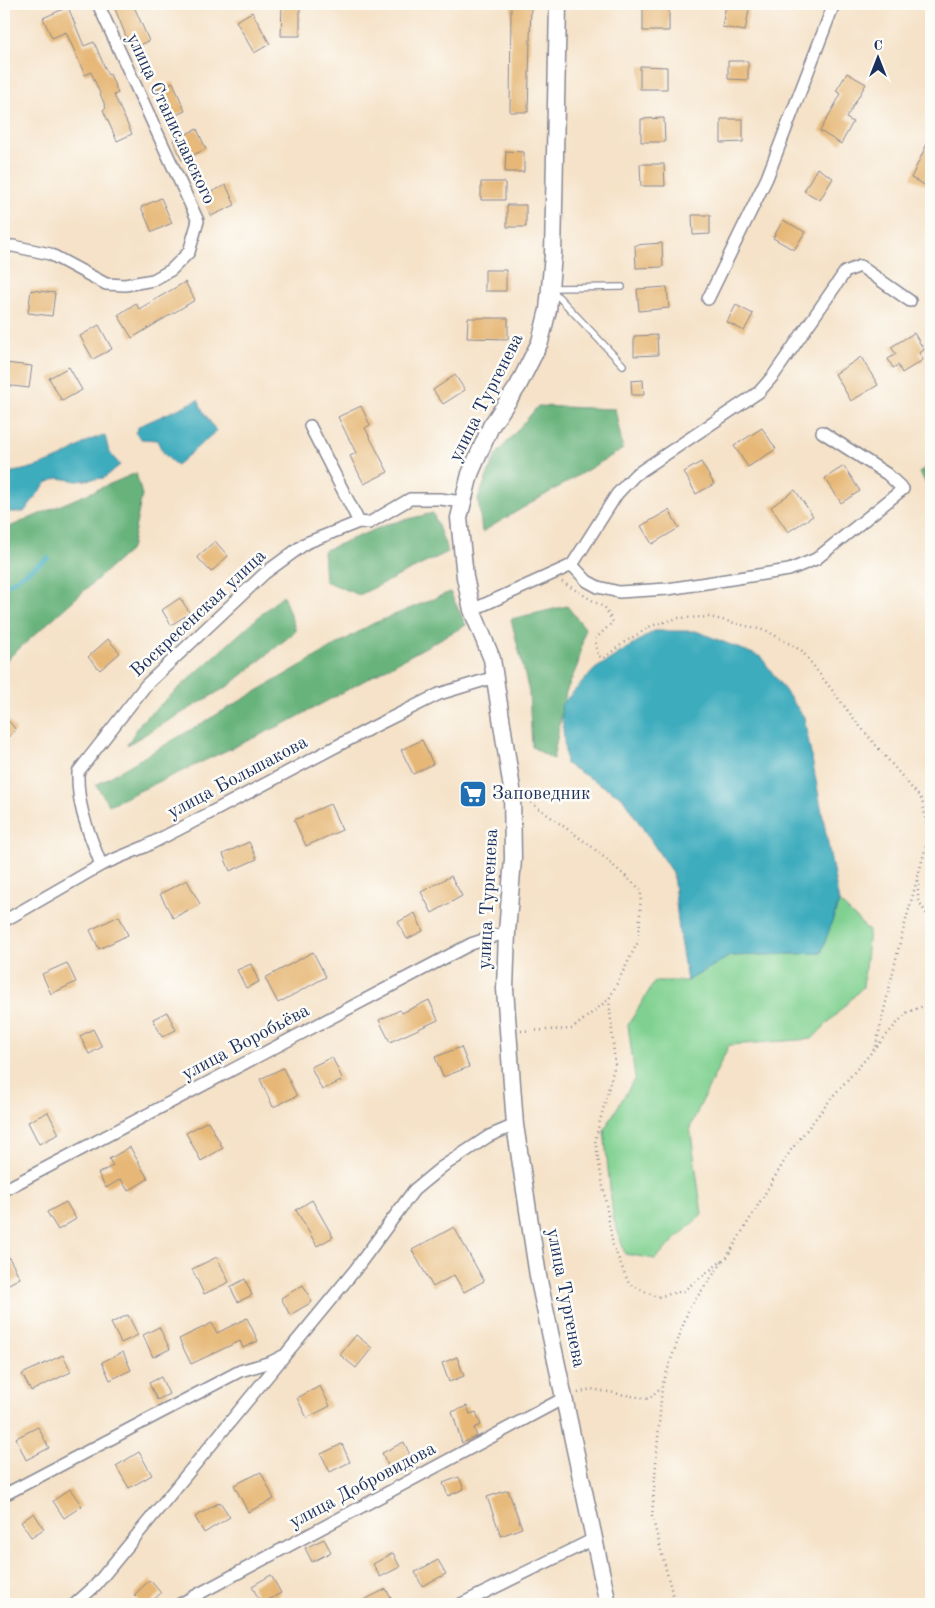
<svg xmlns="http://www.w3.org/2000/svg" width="935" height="1608" font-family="'Old Standard TT',serif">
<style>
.green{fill:#80d191;stroke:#4e8078}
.forest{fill:#68b37b;stroke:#42716c}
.water{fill:#3eacbd;stroke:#2c6e8e}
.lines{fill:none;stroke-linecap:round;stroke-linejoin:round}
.stream{stroke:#3eacbd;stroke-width:4.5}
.building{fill:#e6b776}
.lane-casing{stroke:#888893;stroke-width:8}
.street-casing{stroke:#888893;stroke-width:14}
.secondary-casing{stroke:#888893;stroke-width:19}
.path{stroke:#888893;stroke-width:2.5;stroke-dasharray:1 4;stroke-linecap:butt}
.lane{stroke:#fff;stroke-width:5.5}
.street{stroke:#fff;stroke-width:11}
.secondary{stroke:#fff;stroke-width:16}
.labels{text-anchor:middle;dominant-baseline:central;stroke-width:5;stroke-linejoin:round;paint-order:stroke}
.street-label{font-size:19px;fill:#1b2f5e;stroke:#fdfcf7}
.poi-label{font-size:19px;fill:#1b2f5e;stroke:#fdfcf7;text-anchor:start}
</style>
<rect width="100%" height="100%" fill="#fdfcf7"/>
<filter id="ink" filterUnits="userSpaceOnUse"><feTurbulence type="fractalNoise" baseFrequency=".02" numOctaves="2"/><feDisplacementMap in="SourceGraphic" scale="10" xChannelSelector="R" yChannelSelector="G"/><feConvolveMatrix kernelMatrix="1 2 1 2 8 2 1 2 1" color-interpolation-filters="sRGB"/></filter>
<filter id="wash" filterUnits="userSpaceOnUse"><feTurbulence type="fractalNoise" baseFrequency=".0096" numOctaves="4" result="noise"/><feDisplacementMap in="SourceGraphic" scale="20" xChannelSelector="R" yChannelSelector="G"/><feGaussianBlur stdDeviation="1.12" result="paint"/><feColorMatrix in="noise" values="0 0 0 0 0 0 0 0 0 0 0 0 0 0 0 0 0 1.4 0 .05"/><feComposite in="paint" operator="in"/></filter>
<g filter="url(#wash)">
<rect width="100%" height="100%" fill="#f5e2c8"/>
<path class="green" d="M839,902L869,931L863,987L812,1039L729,1045L690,1127L702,1214L655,1259L625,1254L613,1217L604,1130L635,1078L628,1025L655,981H687L730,956L821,953Z"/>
<path class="forest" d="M538,406L615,409L623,449L482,532L478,498L496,455Z
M931,464V491L919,472Z
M136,473L142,495L131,549L4,662V526L7,528Z
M433,513L448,552L359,595L325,581L323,551L388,524Z
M450,592L466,625L290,721L109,805L96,785L372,624Z
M283,595L296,631L230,685L127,745L141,722Z
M567,606L585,628L578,664L566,692L553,759L532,747L529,692L511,619Z"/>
<path class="water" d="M198,400L203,411L216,431L177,465C166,458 162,452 157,440L141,439L135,433L139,426Z
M105,436L109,452L120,465L104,478L77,481L58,478L46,483L24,512H4V473C26,471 47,464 67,454C81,446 88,438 105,436Z
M654,631H696L761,657L804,717L839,902L821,953L730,956L687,981L680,940L673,874L622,797L566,764L561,705L595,669Z"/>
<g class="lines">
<path class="stream" d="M4,587L48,558"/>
</g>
<g id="blocks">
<path class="building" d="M113,4H133L149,41L131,49Z
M282,4H300V36H281Z
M511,4H531L528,112H510Z
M726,4H750L745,31L722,27Z
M68,7L84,46L94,42L108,75L110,74L118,93L114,95L132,134L117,141L103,110L106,108L91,72L85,75L66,32L52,38L43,18Z
M643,7H669V31H643Z
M252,12L270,44L254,53L236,21Z
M728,61H748V80L728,79Z
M640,66L667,67V89H640Z
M847,73L866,84L846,118L853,122L841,144L820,131L841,94L836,91Z
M173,82L185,111L169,118L156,89Z
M664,118L665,142H641V119Z
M721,119H743V142L721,143Z
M197,129L206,149L182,160L173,140Z
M931,135V188L911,178Z
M506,151L524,152V172H505Z
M640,164H664L665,186H641Z
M817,168L833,178L820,200L804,191Z
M481,182H505V200H481Z
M226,185L235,205L211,216L202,196Z
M161,198L172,223L152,232L141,207Z
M507,205H526V227H507Z
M692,215H710V234L693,235Z
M783,220L805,232L794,250L773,238Z
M662,243L663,267L636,268L635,245Z
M485,270H506V291H485Z
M185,282L195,300L132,338L118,315L136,303L139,309Z
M667,287L669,308L639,311L637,289Z
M31,290L55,293L52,316L28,313Z
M736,305L753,314L744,331L727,322Z
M468,318H508V339L467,338Z
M99,325L112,349L93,359L80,336Z
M914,333L924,350L919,353L923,360L902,373L898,365L893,368L888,359L896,354L891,347Z
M657,335L658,355L634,356V336Z
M861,357L878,385L851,401L835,374Z
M5,363L32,366L29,388L4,385Z
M69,367L82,390L62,401L49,378Z
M455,375L465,390L443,404L433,390Z
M643,380L644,395H632L631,381Z
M361,406L370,425L365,428L388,472L364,484L350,456L356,453L338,417Z
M762,428L776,449L748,467L734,446Z
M701,462L714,484L696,494L684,472Z
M844,466L860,491L841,503L825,478Z
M795,490L813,516L788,532L771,507Z
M669,510L679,528L652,544L641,526Z
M215,541L228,556L211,572L197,557Z
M180,598L190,613L171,625L162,610Z
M108,639L120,653L100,670L88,657Z
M4,715L16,730L4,741Z
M422,740L433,764L413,774L401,750Z
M330,804L342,830L306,846L294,820Z
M249,842L257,859L230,871L223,854Z
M451,876L462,896L432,913L421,892Z
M187,880L200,904L173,918L160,894Z
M415,913L423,931L407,939L398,922Z
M119,916L128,935L99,949L90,930Z
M313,952L326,977L278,1003L265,978Z
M67,963L76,982L51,994L42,974Z
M251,964L259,982L246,988L237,970Z
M429,1000L438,1020L390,1042L379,1020L400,1010L402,1013Z
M167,1012L176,1030L162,1037L153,1019Z
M93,1029L102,1047L89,1054L80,1036Z
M461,1047L469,1067L443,1077L435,1057Z
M332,1057L343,1080L322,1090L311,1067Z
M283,1068L297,1096L273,1107L260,1079Z
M48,1112L59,1134L39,1144L28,1122Z
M208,1121L223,1148L201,1161L186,1133Z
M130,1147L148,1179L128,1191L121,1179L106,1188L98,1173L113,1166L109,1159Z
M312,1200L333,1237L317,1246L296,1210Z
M66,1202L76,1219L58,1230L47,1212Z
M454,1227L484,1281L464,1292L454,1275L433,1287L412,1250Z
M4,1248L20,1278L7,1285L4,1279Z
M217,1257L229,1282L204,1294L192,1269Z
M245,1279L252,1295L238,1302L230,1287Z
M303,1285L312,1302L290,1315L281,1298Z
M128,1315L138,1335L121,1343L111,1323Z
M247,1318L258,1341L243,1348L240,1341L191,1364L179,1339L212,1323L217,1333Z
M159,1327L170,1349L153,1357L143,1335Z
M356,1335L372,1348L356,1368L340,1355Z
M123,1352L131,1370L110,1380L102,1362Z
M63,1355L71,1372L31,1391L22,1374Z
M457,1357L464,1376L449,1382L442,1363Z
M161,1377L169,1394L157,1400L149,1383Z
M320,1386L330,1406L307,1418L297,1398Z
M467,1406L470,1414L476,1412L481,1425L474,1428L477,1436L462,1443L452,1412Z
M38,1427L49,1448L26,1460L16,1438Z
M404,1442L415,1466L393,1476L382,1453Z
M342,1444L350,1462L330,1472L321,1454Z
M139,1452L152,1475L129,1488L116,1466Z
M261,1472L274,1499L248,1512L234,1485Z
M459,1477L464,1489L448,1496L443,1483Z
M70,1489L82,1506L64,1518L53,1501Z
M508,1490L522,1528L501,1536L487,1497Z
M220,1502L230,1517L204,1533L195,1517Z
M34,1513L44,1529L31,1537L21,1522Z
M324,1539L331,1552L312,1562L305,1548Z
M393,1553L400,1567L380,1577L373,1564Z
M438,1560L446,1574L422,1586L415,1572Z
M271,1575L281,1593L261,1604L252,1586Z
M150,1580L161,1593L149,1604H143L134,1595Z
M386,1589L394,1604H356Z"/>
</g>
</g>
<g filter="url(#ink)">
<use href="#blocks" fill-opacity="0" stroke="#888893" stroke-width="1"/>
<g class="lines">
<g class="lane-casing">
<path id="lane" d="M552,288L622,287
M553,291L623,365"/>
</g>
<g class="street-casing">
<path id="street" d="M4,246H13L50,254L106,284L125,285L153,280L171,270L189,252L198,221L98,4
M708,299L767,178L834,4
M310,426L359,522
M572,565L587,581L598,587L619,592L668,589L789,570L816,559L903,489L887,474L822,432
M472,610L572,565L617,494L635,475L759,392L773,376L845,272L860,266L910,301
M101,865C89,832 77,808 78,772L146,685L265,573L306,543L359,522L369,523L410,499H440L463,502
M4,921L101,865L144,847L189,824L373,727L439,694L495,677
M4,1190L450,955L471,944L507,932
M4,1495L240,1371L271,1362L283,1356
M75,1604L95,1586L355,1270L414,1190L442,1167L489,1136L515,1125
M180,1604L564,1398
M461,1604L594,1539"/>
</g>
<g class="secondary-casing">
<path id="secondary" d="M558,4L553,255L548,310L540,342L518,386L491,426L470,474L459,518L465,577L472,610L492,659L512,789L513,859L507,932L505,989L515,1125L538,1276L608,1604"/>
</g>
<path class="path" d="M562,582L605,608L613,622L595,639L598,656L604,658L622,644L651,626L678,618L710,617L767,631L802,651L858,724L922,800L929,835L918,876L900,942L875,1049
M918,880V900L931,921
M609,999L615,1064L595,1140L613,1245L629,1284L657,1297L683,1291L727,1257L791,1150L834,1095L906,1013L931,1003
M521,1031L572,1029L609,999L639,940L641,890L591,846L527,800
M578,1393L591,1389L649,1399L661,1387
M675,1604L652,1516L662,1386L689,1308L724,1260"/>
<use href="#lane" class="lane"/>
<use href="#street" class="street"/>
<use href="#secondary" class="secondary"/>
</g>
</g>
<defs>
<g id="supermarket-square" transform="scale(1.4375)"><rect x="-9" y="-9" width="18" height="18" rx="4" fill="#1f6fb2" stroke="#fdfcf7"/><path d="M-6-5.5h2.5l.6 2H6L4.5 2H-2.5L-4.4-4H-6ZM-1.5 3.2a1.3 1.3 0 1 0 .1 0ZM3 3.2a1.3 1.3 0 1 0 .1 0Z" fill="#fff"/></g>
</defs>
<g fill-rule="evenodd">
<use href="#supermarket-square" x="473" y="794"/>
</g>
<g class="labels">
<g class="street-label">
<text transform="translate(170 119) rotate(65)">улица Станиславского</text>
<text transform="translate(487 398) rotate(-63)">улица Тургенева</text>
<text transform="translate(199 614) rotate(-43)">Воскресенская улица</text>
<text transform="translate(238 778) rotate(-28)">улица Большакова</text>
<text transform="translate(489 899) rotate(-87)">улица Тургенева</text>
<text transform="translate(246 1043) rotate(-28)">улица Воробьёва</text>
<text transform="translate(565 1298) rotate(79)">улица Тургенева</text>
<text transform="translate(363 1486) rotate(-28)">улица Добровидова</text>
</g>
<g class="poi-label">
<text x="492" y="794">Заповедник</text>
</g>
</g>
<rect width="935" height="1608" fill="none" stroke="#fdfcf7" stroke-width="20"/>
<g transform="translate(878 58)" stroke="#fdfcf7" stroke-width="4" paint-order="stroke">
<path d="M0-4L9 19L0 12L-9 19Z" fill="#1b2f5e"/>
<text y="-8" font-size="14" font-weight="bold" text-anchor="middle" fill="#1b2f5e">С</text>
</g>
</svg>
